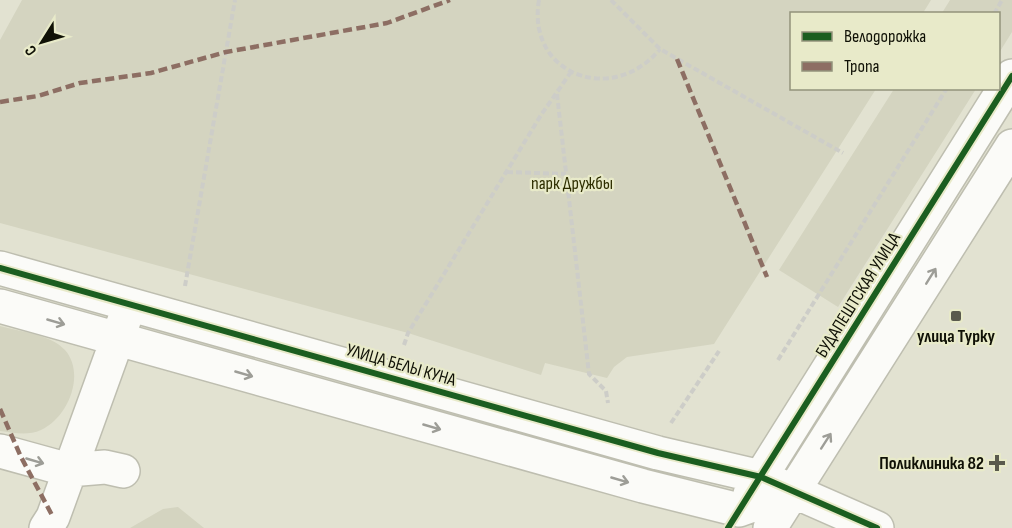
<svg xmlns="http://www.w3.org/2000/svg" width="1012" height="528" font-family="'Sofia Sans Condensed',sans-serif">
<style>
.green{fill:#d4d4c0}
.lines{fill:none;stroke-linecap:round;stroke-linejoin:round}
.minor-casing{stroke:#bebeb0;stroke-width:36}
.path{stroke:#cdcdc8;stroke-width:4;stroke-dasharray:6 3;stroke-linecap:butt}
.minor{stroke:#fbfbf8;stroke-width:33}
.quiet{stroke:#8d6e63;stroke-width:4.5;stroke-dasharray:9 4.5;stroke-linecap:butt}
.cycleway-casing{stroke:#e8eac9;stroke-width:10}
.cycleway{stroke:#1b5e20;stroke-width:6}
.oneway{stroke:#9d9d97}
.poi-dot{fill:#5a5a4d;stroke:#e8eac9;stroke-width:2}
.labels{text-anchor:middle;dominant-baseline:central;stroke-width:4.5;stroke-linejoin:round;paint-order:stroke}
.park-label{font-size:18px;fill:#2e2e00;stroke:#e8eac9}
.street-label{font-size:18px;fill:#101106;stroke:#e8eac9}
.poi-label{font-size:18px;font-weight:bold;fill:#101106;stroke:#e8eac9}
</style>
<rect width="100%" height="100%" fill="#e2e2d1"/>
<path class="green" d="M22,0H931L923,13L792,14V88L876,89L714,344L627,357L614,367L607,378L545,363L541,375L408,333L0,223V40Z
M950,0H1012V32L999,53L998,14L942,13Z
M894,89H976L838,307L779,270Z
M0,326C20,332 50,334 65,350C86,374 68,418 41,430C28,436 14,433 0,431Z
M178,507L204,528H130L163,509Z"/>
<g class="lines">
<g class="minor-casing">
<path id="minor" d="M0,268L658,453L761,477L877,528
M0,306L643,486L739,510L794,490
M0,451L69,470L105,467L123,471
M750,494L1012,76
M46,528L53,517L125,318
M770,528L1012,146"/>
</g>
<path class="path" d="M539,0C526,74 612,107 660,49
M611,0L660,49L843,153
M994,14L1002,0
M557,94L589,374L606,391L608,403
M507,172L566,174
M185,286L235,0
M404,345L408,333L541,115L571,72
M778,360L947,88
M671,423L719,351"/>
<use href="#minor" class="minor"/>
<path class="quiet" d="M677,59L767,277
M0,102L38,96L80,83L151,73L226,52L387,23L450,0
M0,409L21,457L53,517"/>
<g class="cycleway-casing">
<path id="cycleway" d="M0,268L658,453L761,477L877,528
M728,528L1012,76"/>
</g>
<use href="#cycleway" class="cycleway"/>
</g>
<defs><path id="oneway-shaft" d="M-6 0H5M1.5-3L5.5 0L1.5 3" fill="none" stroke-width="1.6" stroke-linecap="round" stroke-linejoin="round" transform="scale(1.5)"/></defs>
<g class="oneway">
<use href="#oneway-shaft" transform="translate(931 276) rotate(-58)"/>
<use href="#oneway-shaft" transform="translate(56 322) rotate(16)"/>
<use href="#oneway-shaft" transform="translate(244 374) rotate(16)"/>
<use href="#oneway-shaft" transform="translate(432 427) rotate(16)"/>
<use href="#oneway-shaft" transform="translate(826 441) rotate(-57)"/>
<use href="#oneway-shaft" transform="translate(35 461) rotate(16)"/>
<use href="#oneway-shaft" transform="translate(620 480) rotate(16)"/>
</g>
<g class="poi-dot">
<rect x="950" y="310" width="12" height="12" rx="3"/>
<path d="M994 454h6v6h6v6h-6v6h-6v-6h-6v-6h6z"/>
</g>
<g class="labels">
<g class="park-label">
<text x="572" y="183">парк Дружбы</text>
</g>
<g class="street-label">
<text transform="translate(858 295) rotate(-58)">БУДАПЕШТСКАЯ УЛИЦА</text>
<text transform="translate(401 365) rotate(16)">УЛИЦА БЕЛЫ КУНА</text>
</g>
<g class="poi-label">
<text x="956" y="336">улица Турку</text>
<text x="984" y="463" text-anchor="end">Поликлиника 82</text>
</g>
</g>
<rect x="790" y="12" width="210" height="78" fill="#e8eac9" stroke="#92937b" stroke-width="1.5"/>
<rect x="802" y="32" width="30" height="9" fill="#1b5e20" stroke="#92937b" stroke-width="1.5"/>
<text x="844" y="42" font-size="18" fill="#101106">Велодорожка</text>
<rect x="802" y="62" width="30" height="9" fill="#8d6e63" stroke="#92937b" stroke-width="1.5"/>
<text x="844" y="72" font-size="18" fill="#101106">Тропа</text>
<g transform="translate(42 42) rotate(233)" stroke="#e8eac9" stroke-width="4.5" paint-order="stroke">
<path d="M0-4.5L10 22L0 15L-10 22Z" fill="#101106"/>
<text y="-9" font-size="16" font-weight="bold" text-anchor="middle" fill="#101106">С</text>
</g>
</svg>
